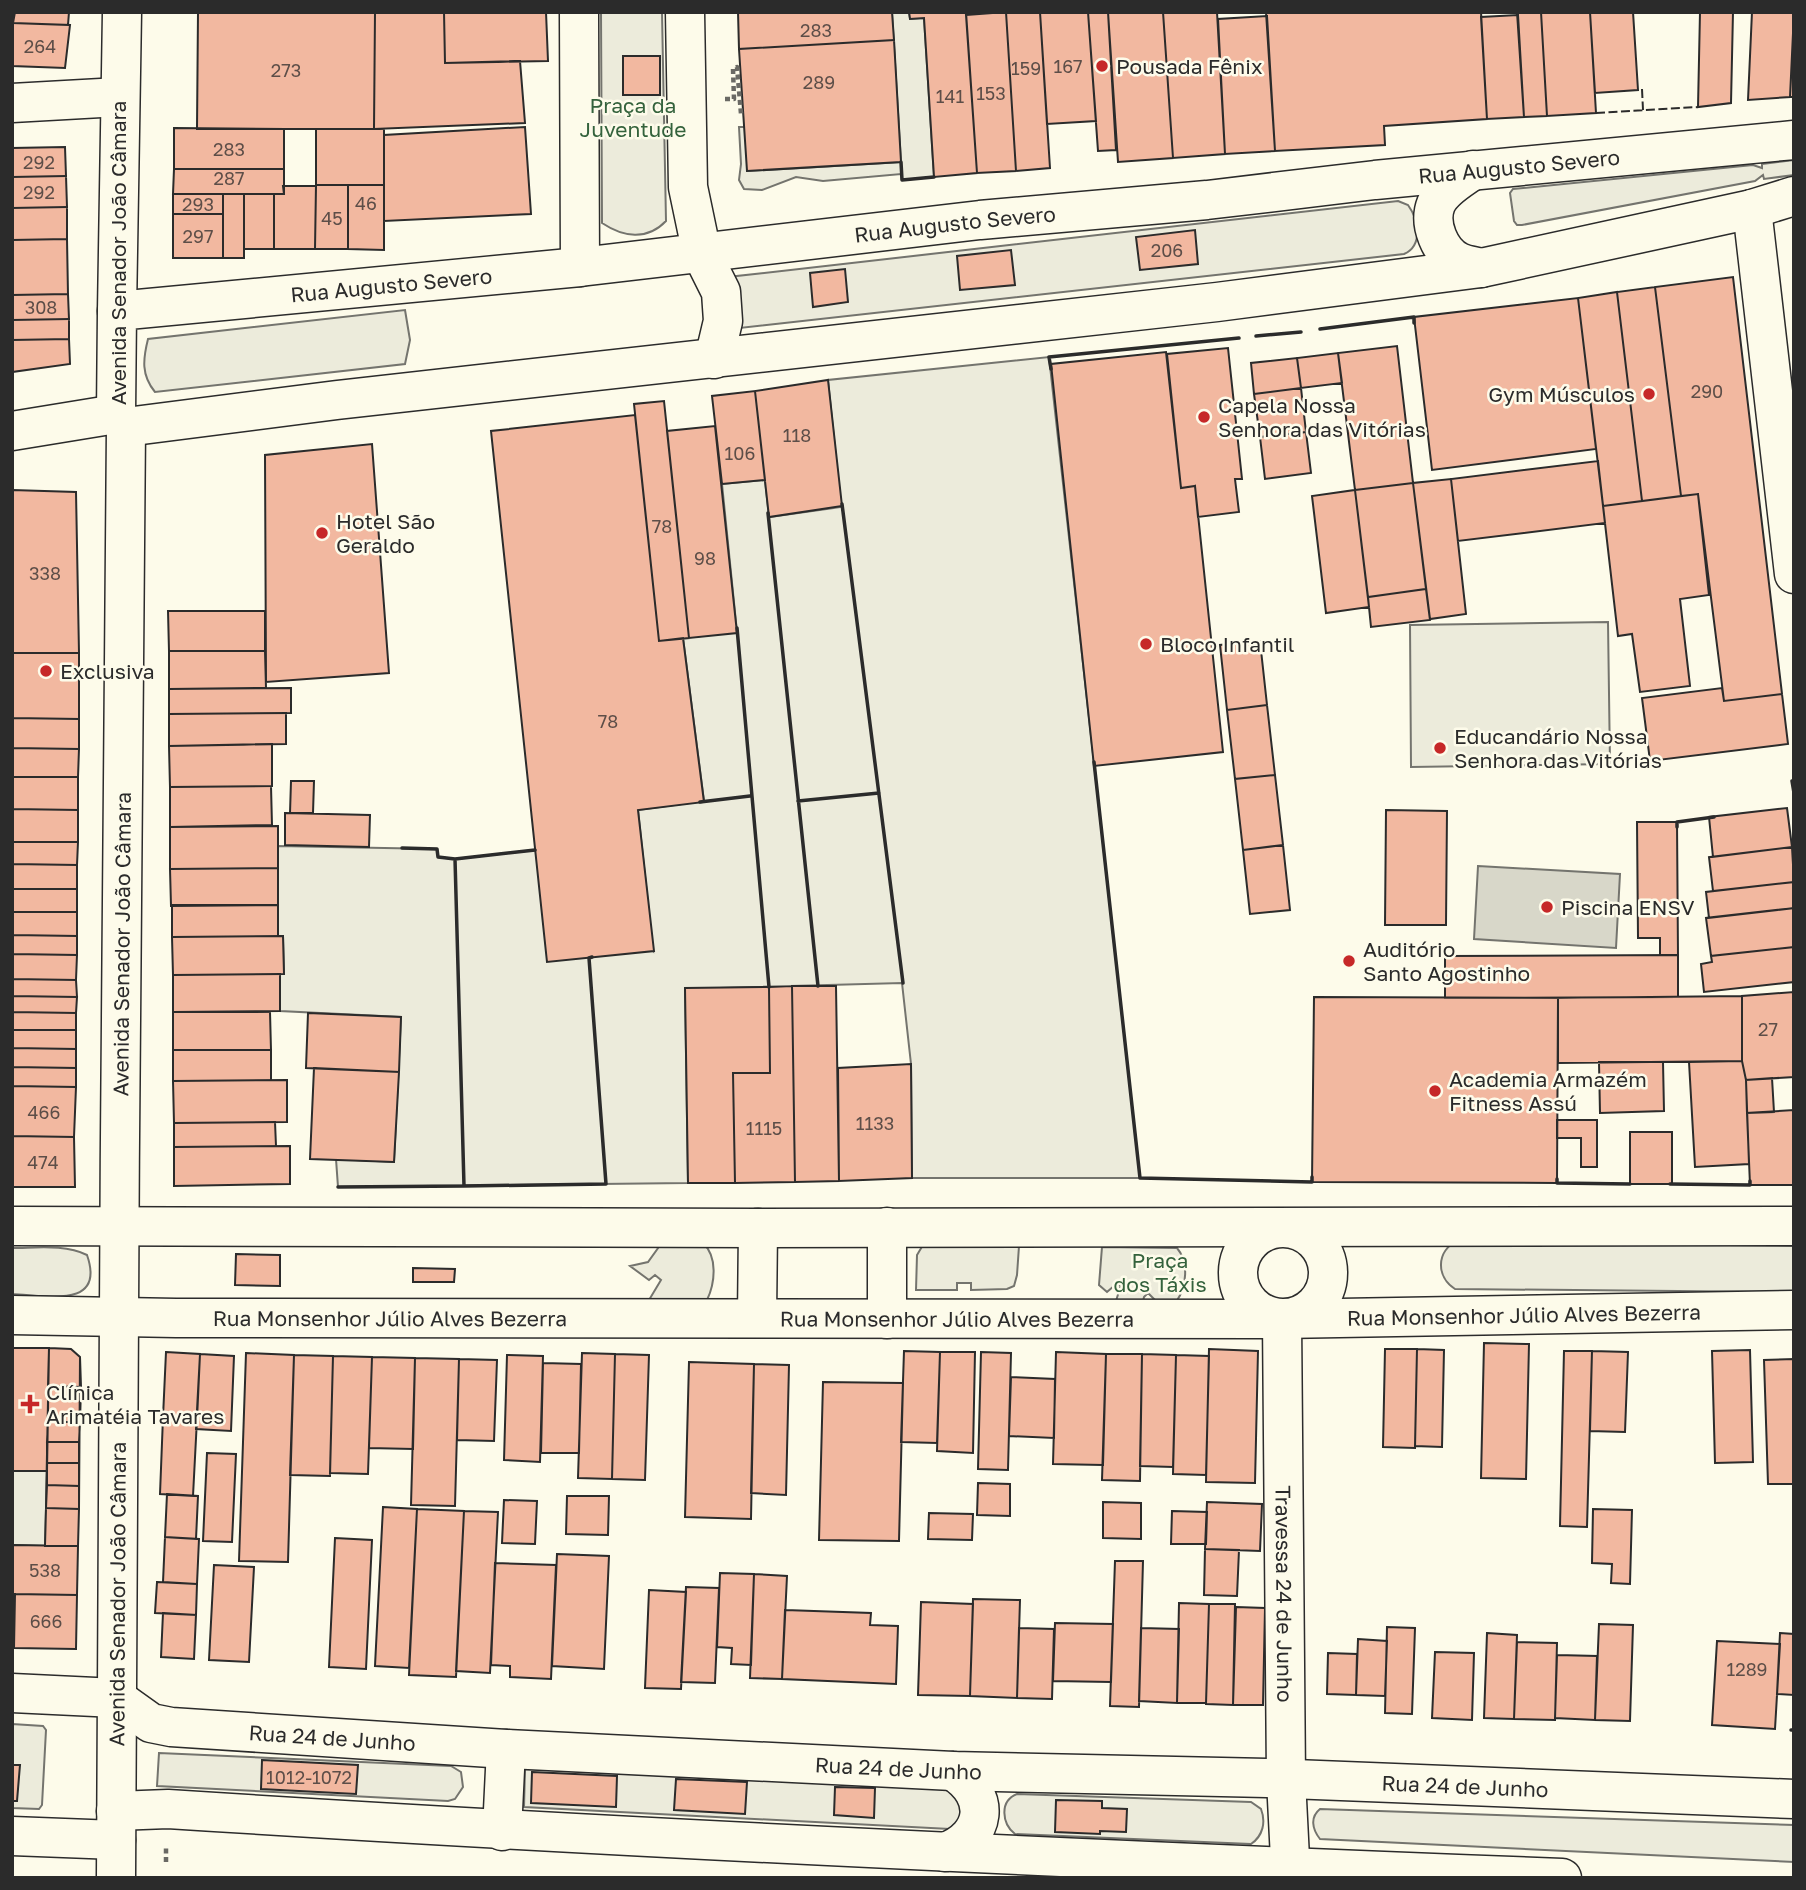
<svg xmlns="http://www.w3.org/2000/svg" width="1806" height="1890" font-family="'Golos Text',sans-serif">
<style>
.green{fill:#ecebdb;stroke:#74746e;stroke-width:2}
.water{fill:#d8d7c9;stroke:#74746e;stroke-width:2}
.building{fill:#f2b8a0;stroke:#2b2b2b;stroke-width:2}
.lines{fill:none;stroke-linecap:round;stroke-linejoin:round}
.minor-casing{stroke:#2b2b2b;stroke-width:41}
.major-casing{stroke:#2b2b2b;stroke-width:41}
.path{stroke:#6a6964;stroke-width:4.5;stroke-dasharray:5 3.5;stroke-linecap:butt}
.minor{stroke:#fdfbea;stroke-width:38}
.major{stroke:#fdfbea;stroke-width:38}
.fence{stroke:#2b2b2b;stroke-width:2;stroke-dasharray:9 3.5;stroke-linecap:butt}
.wall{stroke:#2b2b2b;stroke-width:3.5}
.poi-dot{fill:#c62828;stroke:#fdfbea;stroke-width:2.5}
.labels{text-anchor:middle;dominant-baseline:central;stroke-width:5;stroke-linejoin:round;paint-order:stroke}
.number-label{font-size:18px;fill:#5d4e48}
.poi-label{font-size:21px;fill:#2b2b2b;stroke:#fdfbea;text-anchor:start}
.park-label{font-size:21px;fill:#34623c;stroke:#fdfbea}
.street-label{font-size:21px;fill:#2b2b2b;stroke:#fdfbea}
</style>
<rect width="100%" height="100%" fill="#fdfbea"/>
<path class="green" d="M601,12H662L666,221C647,241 623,237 602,223Z
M892,12H909L910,19L924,18L934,177L902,180L901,174L823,181L796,177L762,190L744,189L739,180L741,164L739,127H745L748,171L901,162Z
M1794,160V175L1764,179L1763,175L1755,181L1522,225H1517L1514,221L1510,193L1513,189L1753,165L1762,168V164Z
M1398,201L1408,205C1418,219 1424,245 1404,254L731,329L728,277Z
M405,310L410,340L405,364L155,392C141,375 143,359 148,339Z
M1049,357L1140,1178H912L911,1064L902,983L685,989L688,1183L338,1187L336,1159L394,1162L401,1017L280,1011V974L284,973L283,936H278V846L437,849L438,857L455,859L535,850L653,951L638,810L704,801L683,638L737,632L722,484L765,480L769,517L841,507L828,380Z
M1608,622L1610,764L1411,767L1410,625Z
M666,1237L703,1243C718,1257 715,1283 707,1300L646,1305L661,1280L655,1275L649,1280L630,1266L648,1262Z
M1457,1241L1794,1246V1292L1455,1289C1436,1277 1436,1251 1457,1241Z
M923,1245L1019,1246L1017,1275L1014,1286L1007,1289L971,1290V1283H957V1290H916L917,1255Z
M1102,1247L1177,1248C1189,1262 1187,1287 1176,1302L1155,1300L1148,1293L1144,1297L1142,1306L1115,1304L1121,1285L1114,1286L1107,1292L1099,1285Z
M12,1248C36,1248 65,1244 87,1255C106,1310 45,1295 12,1294Z
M12,1471H47L45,1546L12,1545Z
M12,1724L43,1726L46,1730L42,1805L39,1809L12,1808Z
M159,1753L451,1766L461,1772L463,1787L455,1799L448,1801L157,1786Z
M525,1769L952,1789L958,1792L961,1821L950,1829L524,1807Z
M1017,1794L1251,1802L1261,1809C1266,1822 1263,1836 1251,1844L1015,1834C1002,1824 999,1801 1017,1794Z
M1320,1809L1794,1825V1862L1320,1839C1312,1829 1310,1817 1320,1809Z"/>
<path class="water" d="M1478,866L1620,874L1616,948L1474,939Z"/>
<path class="building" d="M15,12H69L68,25L13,23Z
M198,12H375L374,129H197Z
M375,12H444L445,63L520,61L525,123L374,129Z
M444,12H546L548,61L445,63Z
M738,12H892L894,40L739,49Z
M909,12H966L977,173L934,177L924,18L910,19Z
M1006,12L1016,171L977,173L966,15Z
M1006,12H1040L1050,168L1016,171Z
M1040,12H1088L1096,121L1047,124Z
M1088,12H1108L1116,150L1098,151Z
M1108,12H1163L1173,158L1118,162Z
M1163,12H1217L1225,154L1173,158Z
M1266,12H1481L1487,119L1384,126L1385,145L1275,151Z
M1517,12H1541L1547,116L1524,117Z
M1541,12H1590L1596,113L1547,116Z
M1590,12H1633L1638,90L1595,93Z
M1700,12H1733L1731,103L1698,107Z
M1752,12H1794L1790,97L1748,100Z
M1518,15L1524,117L1487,119L1481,17Z
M1267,16L1275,151L1225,154L1218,19Z
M1794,21V97H1790Z
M13,23L70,25L65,68L12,66Z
M894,40L901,162L747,171L739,49Z
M623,56H660V95H623Z
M525,127L531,214L384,221V135Z
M174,128L284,129V169H174Z
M316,129H384V185H316Z
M65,147L66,176L12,177V148Z
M174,169H284V194H173Z
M66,176L67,207L12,208V177Z
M316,185H348V249H315Z
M348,185H384V250L348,249Z
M283,186H316L315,249H274V194H284Z
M173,194H223V214H173Z
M223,194H244V258H223Z
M244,194H274V249H244Z
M67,207V239L12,240V208Z
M173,214H223V258H173Z
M1195,230L1198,264L1140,270L1136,237Z
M67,239L68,294L12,295V240Z
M1011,250L1015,285L960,290L957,256Z
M845,269L848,302L813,307L810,273Z
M1733,277L1782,694L1724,701L1698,494L1681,496L1655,287Z
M1655,287L1681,496L1642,501L1617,292Z
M1617,292L1642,501L1603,506L1578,298Z
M68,294L69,319L12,320V295Z
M1578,298L1596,449L1432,470L1414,317Z
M69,319V339L12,340V320Z
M69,339L70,364L12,372V340Z
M1397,346L1413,483L1355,490L1338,353Z
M1228,348L1242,479H1235L1239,512L1198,517L1195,486L1181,488L1167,354Z
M1166,352L1181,488L1195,486L1223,752L1094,766L1051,364Z
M1338,353L1342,383L1301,388L1297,358Z
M1297,358L1301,388L1254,394L1251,363Z
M828,380L842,506L769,517L755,391Z
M1301,388L1306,432L1260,437L1254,394Z
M755,391L765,480L722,484L712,396Z
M664,401L689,638L659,641L634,404Z
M635,415L659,641L683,638L704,802L638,810L654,951L547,962L491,431Z
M715,426L737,633L689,638L667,431Z
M1306,432L1311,473L1265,479L1260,437Z
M372,444L389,673L266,682L265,455Z
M1598,461L1605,523L1458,541L1451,479Z
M1451,479L1466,614L1430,619L1413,483Z
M1413,483L1426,589L1368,597L1355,490Z
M12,490L76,492L79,653H12Z
M1355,490L1369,607L1326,613L1312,496Z
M1698,494L1709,595L1680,599L1690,686L1640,692L1632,634L1618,636L1603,506Z
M1426,589L1430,620L1371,627L1368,597Z
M168,611H265V651H169Z
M1260,641L1267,705L1227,710L1220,645Z
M169,651H265L266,688L169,689Z
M12,653H79V719L12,718Z
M291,688V713L169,714V689Z
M1722,688L1724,701L1782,694L1788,744L1650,761L1642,698Z
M1267,705L1275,775L1235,779L1227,710Z
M286,713V744L169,746V714Z
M12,718L79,719V749L12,748Z
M272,744V786L170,787L169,746Z
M12,748L79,749L78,777H12Z
M1275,775L1283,845L1243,850L1235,779Z
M12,777H78V810L12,809Z
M291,781H314L313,813H290Z
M271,786L272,825L170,827V787Z
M1787,808L1792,847L1713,857L1709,817Z
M12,809L78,810V842H12Z
M1386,810L1447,811L1446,925H1385Z
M285,813L370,815L369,847L285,845Z
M1637,822H1677L1678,955H1660V938H1638Z
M278,826V868L170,869V827Z
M12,842H78L77,865L12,864Z
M1283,845L1290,910L1250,914L1243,850Z
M1792,847L1794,882L1713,891L1709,857Z
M12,864L77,865V889H12Z
M278,868V905L171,906L170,869Z
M1794,882V908L1709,918L1706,892Z
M12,889H77V912H12Z
M172,905H278V936L172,937Z
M1794,908V947L1711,956L1706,918Z
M12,912H77V936L12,935Z
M12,935L77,936V955L12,954Z
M283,936L284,974L173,975L172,937Z
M1794,947V982L1704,992L1701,964L1712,962L1711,956Z
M12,954L77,955L76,980L12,979Z
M1678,955V997L1445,998V956Z
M280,974V1011L173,1012V975Z
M12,979L76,980L77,997L12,996Z
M792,986H836L839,1181L795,1182Z
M792,986L795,1182L735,1183L733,1073H770L769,987Z
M769,987L770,1073H733L735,1183H688L685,988Z
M1794,992V1077L1746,1080L1742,1061V996Z
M12,996L77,997L76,1013L12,1012Z
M1742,996V1061L1558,1063V998Z
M1314,997L1558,998L1557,1183L1312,1182Z
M12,1012L76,1013V1030H12Z
M173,1012H270L271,1050H173Z
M308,1013L401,1017L399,1072L306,1068Z
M12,1030H76V1049L12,1048Z
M12,1048L76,1049V1068L12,1067Z
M173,1050H271V1080L173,1081Z
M1742,1061L1746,1080L1749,1164L1695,1167L1689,1062Z
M1599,1062H1663L1664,1111L1600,1113Z
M911,1064L912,1178L839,1181L838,1068Z
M12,1067L76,1068V1087L12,1086Z
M314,1068L399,1072L394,1162L310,1159Z
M1772,1078L1774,1112L1747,1113L1746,1080Z
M287,1080V1122L174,1123L173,1081Z
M12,1086L76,1087L74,1137L12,1136Z
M1794,1110V1185H1750L1747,1113Z
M1557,1120H1597V1167H1581V1138H1557Z
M275,1122L276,1146L174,1147V1123Z
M1630,1132H1672V1184H1630Z
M12,1136L74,1137L75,1187H12Z
M290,1146V1184L174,1186V1147Z
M236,1254L280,1255V1286L235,1285Z
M413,1268L455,1269L454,1282H413Z
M1484,1343L1529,1344L1526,1479L1481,1478Z
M12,1348H49L47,1471H12Z
M49,1348L71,1349L80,1357L79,1509L46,1508Z
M49,1348L71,1349L80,1357L81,1387L48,1386Z
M1209,1349L1258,1351L1255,1483L1206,1482Z
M1385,1349H1417L1415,1448L1383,1447Z
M1417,1349L1444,1350L1442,1447L1415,1446Z
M1750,1350L1753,1462L1715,1463L1712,1351Z
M904,1351L940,1352L937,1443L901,1442Z
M1564,1351H1592L1587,1527L1560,1526Z
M1592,1351L1628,1352L1625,1432L1590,1431Z
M166,1352L200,1354L197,1419L163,1417Z
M940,1352H975L973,1453L937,1451Z
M981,1352L1011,1353L1008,1470L978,1469Z
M1056,1352L1106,1354L1103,1465L1053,1464Z
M246,1353L294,1355L288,1562L239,1561Z
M582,1353L615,1354L612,1479L578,1478Z
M200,1354L234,1356L231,1431L196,1429Z
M615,1354L649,1355L645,1480L612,1479Z
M1106,1354H1142L1140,1481L1102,1480Z
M1142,1354L1176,1355L1173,1467L1140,1466Z
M294,1355L333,1356L330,1476L290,1475Z
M507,1355L543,1356L540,1462L504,1460Z
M1176,1355L1209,1356L1206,1475L1173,1474Z
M333,1356L372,1357L368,1474L330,1473Z
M372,1357L415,1358L413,1449L369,1448Z
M415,1358L459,1359L455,1506L411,1505Z
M459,1359L497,1360L494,1441L457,1440Z
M1794,1359V1484H1768L1764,1360Z
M689,1362L754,1364L751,1519L685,1517Z
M543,1363L581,1364L579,1453H541Z
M754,1364L789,1365L786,1495L751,1493Z
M1011,1377L1055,1379L1054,1438L1009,1436Z
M823,1382L903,1383L899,1541L819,1540Z
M48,1386L81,1387L80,1422H48Z
M163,1417L197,1419L193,1496L160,1494Z
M48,1422H80L79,1442H47Z
M47,1442H79V1463H47Z
M207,1453L236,1454L232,1542L203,1541Z
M47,1463H79V1486L47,1485Z
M978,1483L1010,1484V1516L977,1515Z
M47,1485L79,1486V1509L46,1508Z
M167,1494L198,1496L196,1539L165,1537Z
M567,1496H609L608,1535L566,1534Z
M504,1500L537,1501L535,1544L502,1543Z
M1103,1502L1141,1503V1539L1103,1538Z
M1207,1502L1262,1504L1260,1551L1205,1549Z
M383,1507L417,1509L409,1668L375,1666Z
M46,1508L79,1509L78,1546H45Z
M417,1509L464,1511L456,1677L409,1675Z
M1593,1509L1632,1510L1630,1584L1611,1583L1612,1564L1592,1563Z
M464,1511L498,1512L490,1673L456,1671Z
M1172,1511L1207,1512L1206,1544H1171Z
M929,1513L973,1514L972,1540L928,1539Z
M165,1537L199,1539L197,1584L163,1582Z
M335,1538L372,1540L366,1669L329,1667Z
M12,1545L78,1546L77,1595L12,1594Z
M1205,1549L1239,1550L1237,1596L1204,1595Z
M557,1554L609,1556L604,1669L552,1666Z
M1115,1561H1143L1139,1707L1110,1706Z
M495,1563L556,1565L551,1679L510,1677V1666L491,1665Z
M214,1565L254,1567L249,1662L209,1660Z
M720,1573L754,1574L751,1665L731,1664L732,1648L717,1647Z
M754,1574L787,1576L782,1679L750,1678Z
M157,1582L197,1584L196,1615L155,1613Z
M686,1587L719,1588L715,1683L681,1682Z
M649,1590L686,1592L681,1689L645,1688Z
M12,1594H15L14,1648H12Z
M15,1594L77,1595L76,1649L14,1648Z
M973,1599L1020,1600L1017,1698L970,1696Z
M921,1602L973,1604L970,1696L918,1695Z
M1179,1603L1209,1604L1206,1703H1177Z
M1209,1604H1235L1233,1705L1206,1704Z
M1236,1607L1265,1608L1263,1705H1233Z
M785,1610L871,1613L870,1625L898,1626L896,1684L782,1679Z
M163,1613L196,1615L194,1659L161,1657Z
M1055,1623L1113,1624L1111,1682L1053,1681Z
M1599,1624L1633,1625L1630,1721L1595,1720Z
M1387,1627L1415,1628L1412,1714L1385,1713Z
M1019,1628L1054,1629L1052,1699L1017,1698Z
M1141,1628L1179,1629L1177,1703L1139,1701Z
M1487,1633L1517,1635L1514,1719L1484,1718Z
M1780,1633L1794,1634V1695L1777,1694Z
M1358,1639L1387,1641L1385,1696L1356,1695Z
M1717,1641L1780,1644L1775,1729L1712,1725Z
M1517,1642L1557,1643L1555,1720L1514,1719Z
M1435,1652L1474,1653L1472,1720L1432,1718Z
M1328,1653L1357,1654L1356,1695L1327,1694Z
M1557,1655L1597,1656L1595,1720L1555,1718Z
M262,1760L358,1765L356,1794L261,1789Z
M12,1765H20L17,1801H12Z
M532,1772L617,1776L616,1807L531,1803Z
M676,1779L747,1782L745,1814L674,1810Z
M835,1787L875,1788L874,1818L834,1815Z
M1056,1800L1102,1801V1808L1127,1809L1126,1832L1100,1831V1834L1055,1832Z"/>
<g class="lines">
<g class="minor-casing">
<g id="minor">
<path d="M579,12L580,267"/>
<path d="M685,12L688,187L702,254L721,292L723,321L714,359"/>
<path d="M12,103L119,97"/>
<path d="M1752,209L1794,574"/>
<path d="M117,311L122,12"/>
<path d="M12,431L116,414"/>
<path d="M12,1226L758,1228L1794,1226"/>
<path d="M887,1227V1319"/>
<circle cx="1283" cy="1273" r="45"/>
<path id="s1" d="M12,1315L176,1318L1282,1319L1794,1310"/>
<path d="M757,1318L758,1228"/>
<path id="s2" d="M1282,1319L1286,1780L1291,1878"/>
<path id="s3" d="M12,1693L116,1698L151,1723L171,1727L506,1749L953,1771L1267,1778L1794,1799"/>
<path d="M116,1811L168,1809C632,1839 1097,1860 1562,1878"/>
<path d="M502,1831L506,1749"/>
<path d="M12,1836L116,1840"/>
<path d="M945,1852C987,1836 992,1796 953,1771"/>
</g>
</g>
<g class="major-casing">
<g id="major">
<path d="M1473,170C1461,179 1442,189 1436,204C1428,224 1440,253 1459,262C1465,265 1474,266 1481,268"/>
<path d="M126,427L337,400L1217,302L1481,268L1752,209L1794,196"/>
<path id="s4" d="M116,1878C117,1394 122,911 126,427L116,414L117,311L580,267L980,220L1207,200L1375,180L1794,140"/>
</g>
</g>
<path class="path" d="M725,99H734L733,69L737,67L741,114H744
M166,1862V1845"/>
<use href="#minor" class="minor"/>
<use href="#major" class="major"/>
<path class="fence" d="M1642,89L1643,110
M1596,113L1698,107"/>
<path class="wall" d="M901,162L902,180L934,177
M1320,329L1414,317V323
M1256,336L1301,332
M1051,369L1049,357L1239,338
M842,504L903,983
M768,513L818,986
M737,628L769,987
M1094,762L1140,1178L1312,1182V1177
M1792,781L1794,793
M798,801L879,793
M700,802L750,796
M1677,827V822L1714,817
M402,848L437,849L438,857L455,859
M535,850L455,859L464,1186L606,1184L589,958L592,957
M1557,1179V1183L1630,1184
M1670,1184L1750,1185V1181
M338,1187L464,1186
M1791,1730H1794"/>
</g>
<g class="poi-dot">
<circle cx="1102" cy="66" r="7"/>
<circle cx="1649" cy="394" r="7"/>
<circle cx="1204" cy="417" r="7"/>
<circle cx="322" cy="533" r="7"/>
<circle cx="1146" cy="644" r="7"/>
<circle cx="46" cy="671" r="7"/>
<circle cx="1440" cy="748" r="7"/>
<circle cx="1547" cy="907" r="7"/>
<circle cx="1349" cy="961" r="7"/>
<circle cx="1435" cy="1091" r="7"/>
<path d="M26.5 1393.5h7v7h7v7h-7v7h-7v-7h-7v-7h7z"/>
</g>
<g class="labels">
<g class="number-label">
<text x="816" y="30">283</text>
<text x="40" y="46">264</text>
<text x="1068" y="66">167</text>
<text x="1026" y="68">159</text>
<text x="286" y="70">273</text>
<text x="819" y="82">289</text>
<text x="991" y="93">153</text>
<text x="950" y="96">141</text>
<text x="229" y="149">283</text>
<text x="39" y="162">292</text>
<text x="229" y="178">287</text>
<text x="39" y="192">292</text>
<text x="366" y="203">46</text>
<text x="198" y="204">293</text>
<text x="332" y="218">45</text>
<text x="198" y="236">297</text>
<text x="1167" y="250">206</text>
<text x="41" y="307">308</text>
<text x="1707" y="391">290</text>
<text x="797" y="435">118</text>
<text x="740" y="453">106</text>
<text x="662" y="526">78</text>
<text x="705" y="558">98</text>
<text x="45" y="573">338</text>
<text x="608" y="721">78</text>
<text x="1768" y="1029">27</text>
<text x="44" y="1112">466</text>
<text x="875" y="1123">1133</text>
<text x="764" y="1128">1115</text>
<text x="43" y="1162">474</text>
<text x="45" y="1570">538</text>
<text x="46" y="1621">666</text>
<text x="1747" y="1669">1289</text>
<text x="309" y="1777">1012-1072</text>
</g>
<g class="poi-label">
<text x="1116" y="66">Pousada Fênix</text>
<text x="1635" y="394" text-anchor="end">Gym Músculos</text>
<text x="1218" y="405">Capela Nossa<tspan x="1218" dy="24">Senhora das Vitórias</tspan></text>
<text x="336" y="521">Hotel São<tspan x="336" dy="24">Geraldo</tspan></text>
<text x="1160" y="644">Bloco Infantil</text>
<text x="60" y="671">Exclusiva</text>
<text x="1454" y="736">Educandário Nossa<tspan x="1454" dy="24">Senhora das Vitórias</tspan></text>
<text x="1561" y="907">Piscina ENSV</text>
<text x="1363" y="949">Auditório<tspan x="1363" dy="24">Santo Agostinho</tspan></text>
<text x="1449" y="1079">Academia Armazém<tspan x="1449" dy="24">Fitness Assú</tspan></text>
<text x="46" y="1392">Clínica<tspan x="46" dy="24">Arimatéia Tavares</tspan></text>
</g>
<g class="park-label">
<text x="633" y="105">Praça da<tspan x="633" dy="24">Juventude</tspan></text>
<text x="1160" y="1260">Praça<tspan x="1160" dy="24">dos Táxis</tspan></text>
</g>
<g class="street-label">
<text stroke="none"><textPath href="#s4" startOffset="2980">Rua Augusto Severo</textPath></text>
<text stroke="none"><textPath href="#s4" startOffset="2413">Rua Augusto Severo</textPath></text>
<text transform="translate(118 253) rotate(-90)">Avenida Senador João Câmara</text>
<text stroke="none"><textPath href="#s4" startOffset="1846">Rua Augusto Severo</textPath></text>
<text stroke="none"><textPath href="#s4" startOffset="934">Avenida Senador João Câmara</textPath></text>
<text stroke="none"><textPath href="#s1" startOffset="1512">Rua Monsenhor Júlio Alves Bezerra</textPath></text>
<text stroke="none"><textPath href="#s1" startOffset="945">Rua Monsenhor Júlio Alves Bezerra</textPath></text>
<text stroke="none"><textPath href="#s1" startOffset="378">Rua Monsenhor Júlio Alves Bezerra</textPath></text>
<text stroke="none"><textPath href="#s2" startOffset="275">Travessa 24 de Junho</textPath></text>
<text stroke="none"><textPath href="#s4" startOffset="284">Avenida Senador João Câmara</textPath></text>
<text stroke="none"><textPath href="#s3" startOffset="329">Rua 24 de Junho</textPath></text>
<text stroke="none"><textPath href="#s3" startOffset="896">Rua 24 de Junho</textPath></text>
<text stroke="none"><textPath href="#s3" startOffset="1463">Rua 24 de Junho</textPath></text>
</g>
</g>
<rect width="1806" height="1890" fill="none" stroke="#2b2b2b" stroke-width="28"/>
</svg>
